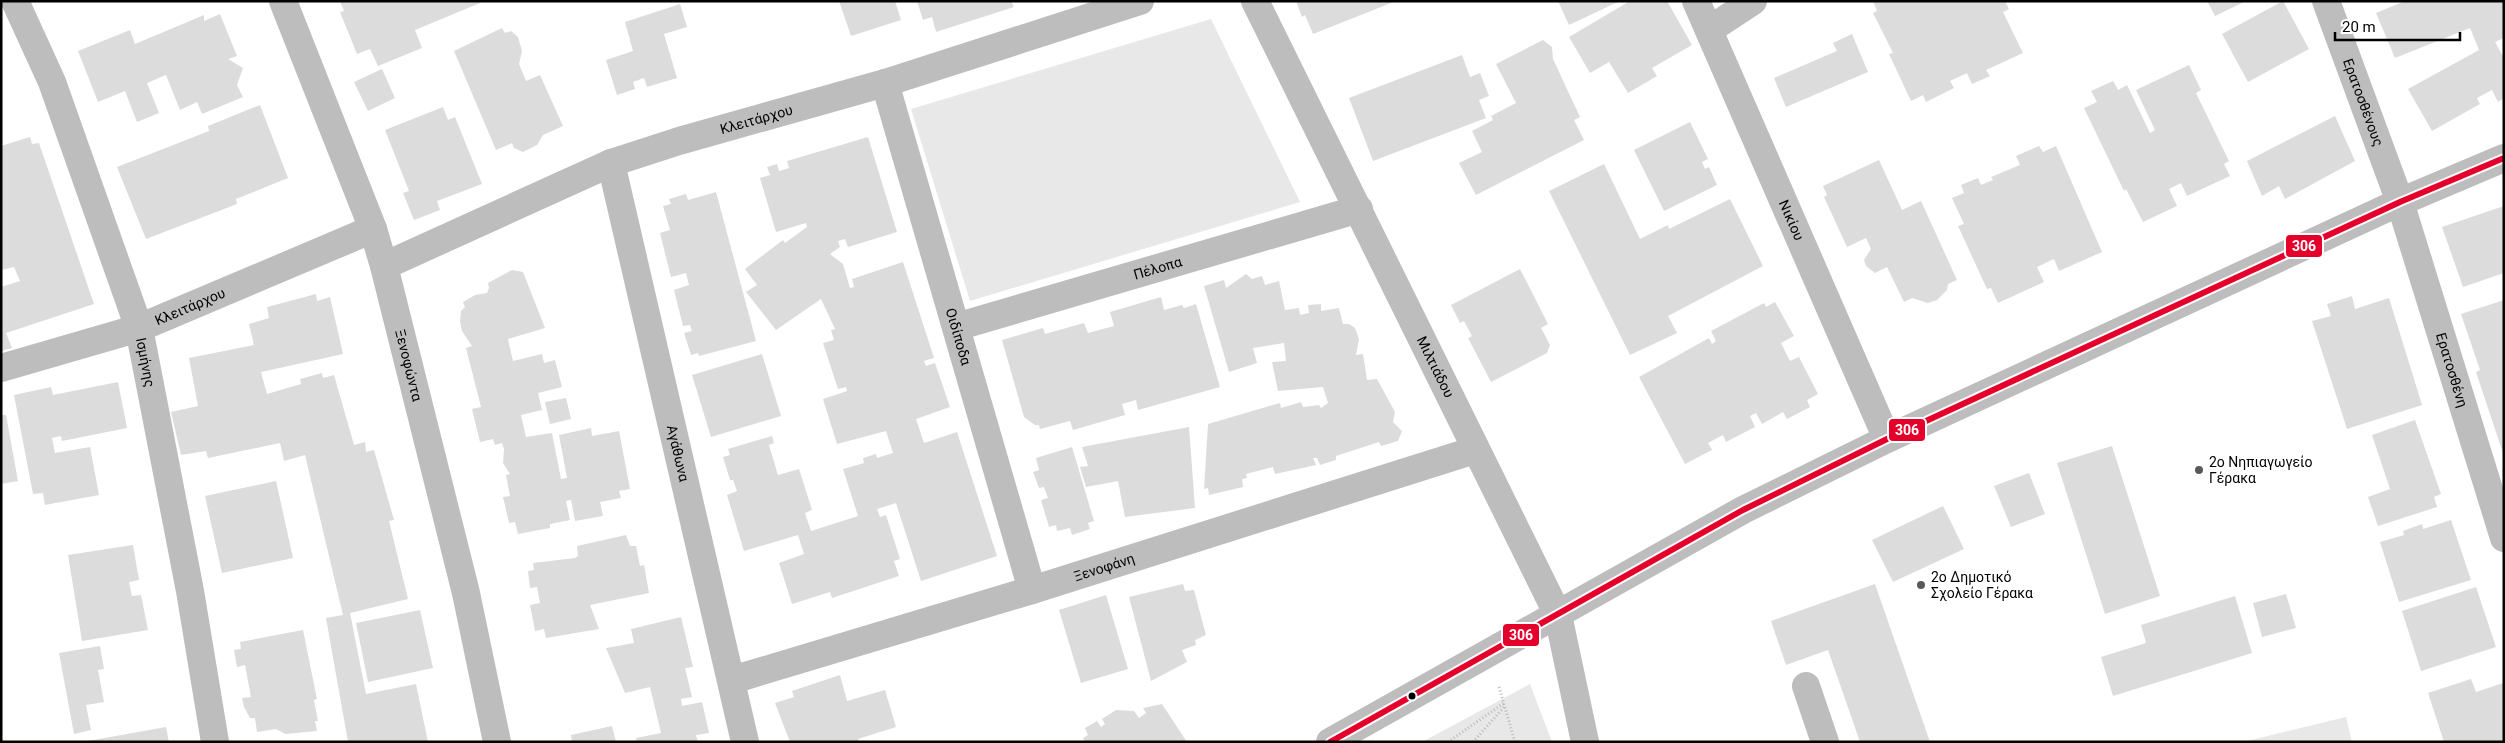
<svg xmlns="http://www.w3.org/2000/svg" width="2505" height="743" font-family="Roboto,sans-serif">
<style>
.green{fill:#e8e8e8}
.building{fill:#dcdcdc}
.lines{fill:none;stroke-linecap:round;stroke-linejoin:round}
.path{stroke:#b8b8b8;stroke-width:3;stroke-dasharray:1 2.5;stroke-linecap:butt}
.minor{stroke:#bdbdbd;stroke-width:28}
.bus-1-casing{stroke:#fff;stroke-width:10}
.bus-1{stroke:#e4002b;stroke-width:6}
.poi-dot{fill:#595959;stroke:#fff;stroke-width:2}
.bus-dot{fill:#000;stroke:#fff;stroke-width:2}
.labels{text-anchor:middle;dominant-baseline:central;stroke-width:4.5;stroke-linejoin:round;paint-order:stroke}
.street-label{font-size:14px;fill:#000;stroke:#fff}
.poi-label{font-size:14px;fill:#000;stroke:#fff;text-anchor:start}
.line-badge{stroke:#fff;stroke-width:2}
.badge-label{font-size:14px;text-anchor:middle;font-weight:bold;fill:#fff}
</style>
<rect width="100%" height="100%" fill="#fff"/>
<path class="green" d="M1211,19L1300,202L970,301L911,109Z
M1530,684L1552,742H1422Z
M2346,717L2352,742H2243Z"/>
<path class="building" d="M340,1H479L480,3L415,30L422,48L378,66L370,49L357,54L340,12L344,11Z
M839,1H895L901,20L851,36Z
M917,1H1011L1014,7L936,32L932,17L923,20Z
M1296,1H1396L1313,34L1305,15L1302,17Z
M1558,1H1620L1569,25Z
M1630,1H1667L1692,45L1652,68L1657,76L1628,93L1609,62L1590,73L1569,37Z
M1873,1H2005L2009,9L2003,12L2023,53L1986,70L1990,76L1972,84L1967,73L1950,81L1954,88L1926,102L1923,95L1911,101L1889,54L1893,53L1873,13L1877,11Z
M2207,1H2246L2215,16Z
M2283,1L2309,49L2248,82L2222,34Z
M2405,1H2504V38L2495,42L2504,58V98L2498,102L2492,90L2477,98L2480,104L2432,131L2408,89L2479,50L2470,28L2395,58L2376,13Z
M680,4L687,27L664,34L677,78L647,87L644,78L633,82L635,89L617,95L606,60L633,51L625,22Z
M220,14L237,56L228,59L243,68L237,85L243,97L202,114L197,102L180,110L166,75L147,83L159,113L137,122L125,91L98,102L78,51L130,30L135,44L204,15V21Z
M502,28L505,33L511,31L518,37L522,51L519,64L526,81L540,75L563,126L543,135L537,145L523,152L514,148L512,143L496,150L454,51Z
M1852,34L1868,72L1786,107L1774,78L1837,51L1833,43Z
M1543,40L1552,47L1553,59L1580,117L1574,120L1584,140L1476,195L1459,163L1482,152L1472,131L1493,120L1491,116L1516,103L1496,64Z
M1462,55L1470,77L1480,73L1489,96L1479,100L1486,118L1373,161L1349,98Z
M2189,65L2201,90L2196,93L2229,161L2224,164L2230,176L2187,196L2181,183L2169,189L2177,206L2143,222L2126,189L2124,191L2084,108L2097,102L2091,91L2113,81L2118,90L2127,85L2150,133L2155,130L2136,90Z
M382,69L395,98L368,111L354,82Z
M260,105L288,178L236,199L237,204L146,239L117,167L209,131L208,126Z
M443,107L448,120L455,117L482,184L437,201L440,210L414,220L403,193L409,191L385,130Z
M2335,116L2355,161L2285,199L2279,186L2262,196L2247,161Z
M1690,122L1708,159L1702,162L1705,169L1709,167L1717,185L1664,211L1634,150Z
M30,137L32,144L39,143L94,304L6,333L12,348L1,351V287L20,281L14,267L1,270V146Z
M868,137L897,232L848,247L845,239L838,241L840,247L830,254L843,264L850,288L854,287L852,279L903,262L934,358L924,361L926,366L935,363L950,407L916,419L924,443L957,432L997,556L921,581L896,503L877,509L880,517L886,515L900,559L894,561L899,576L832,598L830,592L792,604L779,563L804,554L798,535L744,551L727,495L737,491L733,480H730L723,457L730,455L728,449L772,436L774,443L769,445L778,475L799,469L812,510L805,513L811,531L858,516L843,469L864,463L863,458L876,454L877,458L893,453L886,431L837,444L823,399L847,391L846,387L838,389L823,343L834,340L831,330L835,329L821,299L776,330L746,292L757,285L745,269L783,240L785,243L807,227L806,223L776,232L760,178L770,175L767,167L777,164L779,171L789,168L787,161Z
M2039,146L2043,152L2056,146L2102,252L2059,271L2054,259L2037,267L2044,282L1998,303L1991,288L1987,289L1958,226L1964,224L1952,198L1964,193L1961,185L1978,178L1981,185L1993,180L1991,177L2020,165L2016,156Z
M1879,160L1902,210L1921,201L1957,280L1948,284L1947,290L1937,300L1928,303L1912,298L1904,302L1887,267L1875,273L1866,266L1864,260L1871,249L1866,238L1847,247L1824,197L1827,195L1823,186Z
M1604,164L1640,239L1668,225L1669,229L1730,199L1763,266L1668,316L1677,333L1630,355L1549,191Z
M716,192L756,341L699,356L698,353L691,355L684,333L692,331L690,325L683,326L674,290L689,285L686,273L671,277L660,233L670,230L663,206L671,204L669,199L686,194L688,200Z
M2504,206V273L2463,287L2442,227Z
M1520,269L1548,324L1541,328L1550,345L1547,353L1491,382L1468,338L1472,336L1464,321L1460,323L1451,305Z
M512,270L523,272L545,328L508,339L513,361L542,354L544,363L555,360L562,387L538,393L542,410L521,415L526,437L552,433L561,479L567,478L559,435L591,428L592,436L619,431L630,489L619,491L621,498L600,502L603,516L575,521L571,500L566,501L570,520L550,524V528L518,534L515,522L509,523L503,497L510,496L506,475L510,474L503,463L504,449L502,443L495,445L493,439L480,442L472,409L481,407L466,348L472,346L462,331L460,321L461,311L465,307L463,302L475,295L487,293L489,288L488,283Z
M1246,274L1252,279L1262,276L1265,285L1279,281L1285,310L1299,308L1300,315L1309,313L1308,305L1321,304V311L1339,308L1343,324H1349L1355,328L1359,339L1356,355L1363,354L1367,380L1377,379L1395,412L1393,422L1402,431L1398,441L1381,446L1379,442L1336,456V460L1320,465L1317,458H1313L1316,465L1275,474L1273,467L1246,474L1247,478L1242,479L1243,487L1209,495L1208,488L1204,489L1208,424L1280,403L1281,408L1301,402L1303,407L1319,405L1321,408L1328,403L1323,387L1278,391L1272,362L1286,361L1284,343L1253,348L1257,363L1229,372L1204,286L1224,280L1226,288Z
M316,294L317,301L330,297L343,354L261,372L267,394L301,384L300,379L322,373L323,378L334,375L354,445L365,442L366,452L374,450L394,520L389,521L408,599L350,613L366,694L416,684L428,742H348L326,618L343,615L305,455L284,461L280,443L208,458L206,451L181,455L171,412L198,406L189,358L254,345L249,324L269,318L267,307Z
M2352,296L2355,309L2389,298L2422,405L2347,429L2312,321L2331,316L2327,304Z
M1161,297L1164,310L1182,305L1184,308L1196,304L1220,387L1138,410L1136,400L1122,404L1125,415L1073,430L1070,421L1040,429L1039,425H1035L1024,417L1002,340L1043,328L1045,334L1084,323L1088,333L1114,326L1110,312Z
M2504,300V453H2503L2476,372L2480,370L2461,314Z
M1775,302L1794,336L1781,343L1790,361L1799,357L1818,394L1807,400L1810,407L1787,419L1783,412L1762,424L1756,413L1750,416L1755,427L1726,442L1723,435L1708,443L1712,450L1685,464L1639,377L1709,338L1712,344L1716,341L1711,331L1764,303L1766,307Z
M762,354L781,416L711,437L692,375Z
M118,382L127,428L62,441L61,436L52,438L55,453L90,447L99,495L45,505L43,493L33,494L14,395L51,387L53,395Z
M566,398L571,419L550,424L545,402Z
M1,415H6L18,481L1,484Z
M2415,420L2441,494L2434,497L2437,507L2378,526L2368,497L2390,489L2372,435Z
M1189,427L1195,508L1125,517L1118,481L1086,487L1080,467L1088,466L1082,447Z
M2112,446L2160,596L2105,614L2057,463Z
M1072,447L1094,521L1088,523L1090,529L1072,535L1070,528L1057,531L1056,525L1049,527L1041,500L1048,498L1044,487L1039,488L1033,472L1039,470L1036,458Z
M2029,473L2045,514L2011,527L1994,486Z
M276,481L293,558L222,573L205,496Z
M1943,506L1964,549L1893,582L1872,540Z
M2451,520L2471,580L2399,602L2380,542L2404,535L2403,531L2422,524L2423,529Z
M626,535L630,546H636L640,566L644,565L649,593L590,605L599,629L546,638L544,629L535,631L530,605L540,603L537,587L530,588L528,571L534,570L533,563L575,558L578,556L577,546Z
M133,545L139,580L129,582L132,596L141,595L148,630L82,641L68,555Z
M1183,584L1185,591L1194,590L1206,635L1195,640L1196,645L1182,650L1187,662L1151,681L1129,597Z
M1875,584L1930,742H1860L1828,650L1786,665L1771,621Z
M2476,587L2496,647L2421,671L2402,611Z
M2286,594L2296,628L2262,637L2253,603Z
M1106,595L1128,669L1081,683L1059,610Z
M2235,596L2252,653L2113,696L2101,657L2146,643L2141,625Z
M420,610L433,668L368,682L356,623Z
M681,617L693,667L685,668L692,697L681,699L682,706L702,702L709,733L696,735L698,742H637L636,738L661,733L650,687L625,693L606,648L634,643L631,629Z
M303,630L317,699L314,700L318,721H315L317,731L285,734L276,729L257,732L255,718H250L244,707L242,698L251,697L245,665L237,667L234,650L241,649L240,642Z
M100,646L104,669L98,670L104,702L86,705L91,730L74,734L59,653Z
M840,675L847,701L885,690L896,727L858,739L859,742H790L775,703L794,697L792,691Z
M2471,679L2476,692L2503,683L2504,742H2444L2428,693Z
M1162,704L1187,742H1085L1083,738L1088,735L1085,728L1097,721L1101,727L1105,724L1102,719L1116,710L1134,711L1139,718L1146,713L1143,708Z
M612,726L616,742H572L571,735Z
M166,727L169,742H88V741Z"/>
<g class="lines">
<path class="path" d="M1499,687L1515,742
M1448,742L1504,703
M1473,742L1505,706"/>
<g class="minor">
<path id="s1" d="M15,1L52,82L139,328L190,591L215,742"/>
<path id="s2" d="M283,1L373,229L384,266L466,593L497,742"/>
<path id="s3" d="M1255,1L1558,615L1585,742"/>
<path id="s4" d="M1696,1L1887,439"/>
<path id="s5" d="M2326,1L2400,202L2504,538"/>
<path d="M1709,30L1753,1"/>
<path id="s6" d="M885,83L1032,590"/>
<path id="s7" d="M611,163L745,742"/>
<path id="s8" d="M384,266L611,163L679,141L885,83L1140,1"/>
<path id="s9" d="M956,327L1359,209"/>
<path id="s10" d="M1,368L139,328L373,229"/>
<path id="s11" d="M732,680L1032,590L1475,450"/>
<path d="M1806,686L1825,742"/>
<path d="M1330,742L1743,510L1887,439L2400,202L2504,158"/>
</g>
<g class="bus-1-casing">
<path id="bus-1" d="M1330,742L1743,510L1887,439L2400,202L2504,158"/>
</g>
<use href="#bus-1" class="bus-1"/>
</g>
<g class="poi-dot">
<circle cx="2199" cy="470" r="5"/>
<circle cx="1921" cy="585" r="5"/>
</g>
<circle class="bus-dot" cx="1412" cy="696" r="4.5"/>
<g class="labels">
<g class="street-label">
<text stroke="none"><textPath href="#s5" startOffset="108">Ερατοσθένους</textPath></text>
<text stroke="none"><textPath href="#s8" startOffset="401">Κλειτάρχου</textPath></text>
<text stroke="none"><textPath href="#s4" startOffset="239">Νικίου</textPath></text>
<text stroke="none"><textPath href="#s9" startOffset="210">Πέλοπα</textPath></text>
<text stroke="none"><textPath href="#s10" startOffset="199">Κλειτάρχου</textPath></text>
<text stroke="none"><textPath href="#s6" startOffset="264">Οιδίποδα</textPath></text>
<text stroke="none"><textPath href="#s1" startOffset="385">Ισμήνης</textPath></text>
<text stroke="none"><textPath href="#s2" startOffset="386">Ξενοφώντα</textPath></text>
<text stroke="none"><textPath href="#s3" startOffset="408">Μιλτιάδου</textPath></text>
<text stroke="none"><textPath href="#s5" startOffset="390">Ερατοσθένη</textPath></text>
<text stroke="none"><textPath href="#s7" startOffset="298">Αγάθωνα</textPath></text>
<text stroke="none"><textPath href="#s11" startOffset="389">Ξενοφάνη</textPath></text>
</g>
<g class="poi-label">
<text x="2209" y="462">2ο Νηπιαγωγείο<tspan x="2209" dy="16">Γέρακα</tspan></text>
<text x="1931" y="577">2ο Δημοτικό<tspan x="1931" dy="16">Σχολείο Γέρακα</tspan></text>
</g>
</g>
<g class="line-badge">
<rect x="2285" y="234" width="38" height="24" rx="5" fill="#e4002b"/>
<rect x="1888" y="418" width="38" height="24" rx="5" fill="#e4002b"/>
<rect x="1502" y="623" width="38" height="24" rx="5" fill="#e4002b"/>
</g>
<g class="badge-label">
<text x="2304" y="251">306</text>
<text x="1907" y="435">306</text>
<text x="1521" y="640">306</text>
</g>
<rect width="2505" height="743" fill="none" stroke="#000000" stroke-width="5"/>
<path d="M2335 32v8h125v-8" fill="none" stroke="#000000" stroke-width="2.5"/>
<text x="2342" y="32" font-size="15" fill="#000000" stroke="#ffffff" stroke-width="4" paint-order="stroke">20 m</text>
</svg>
